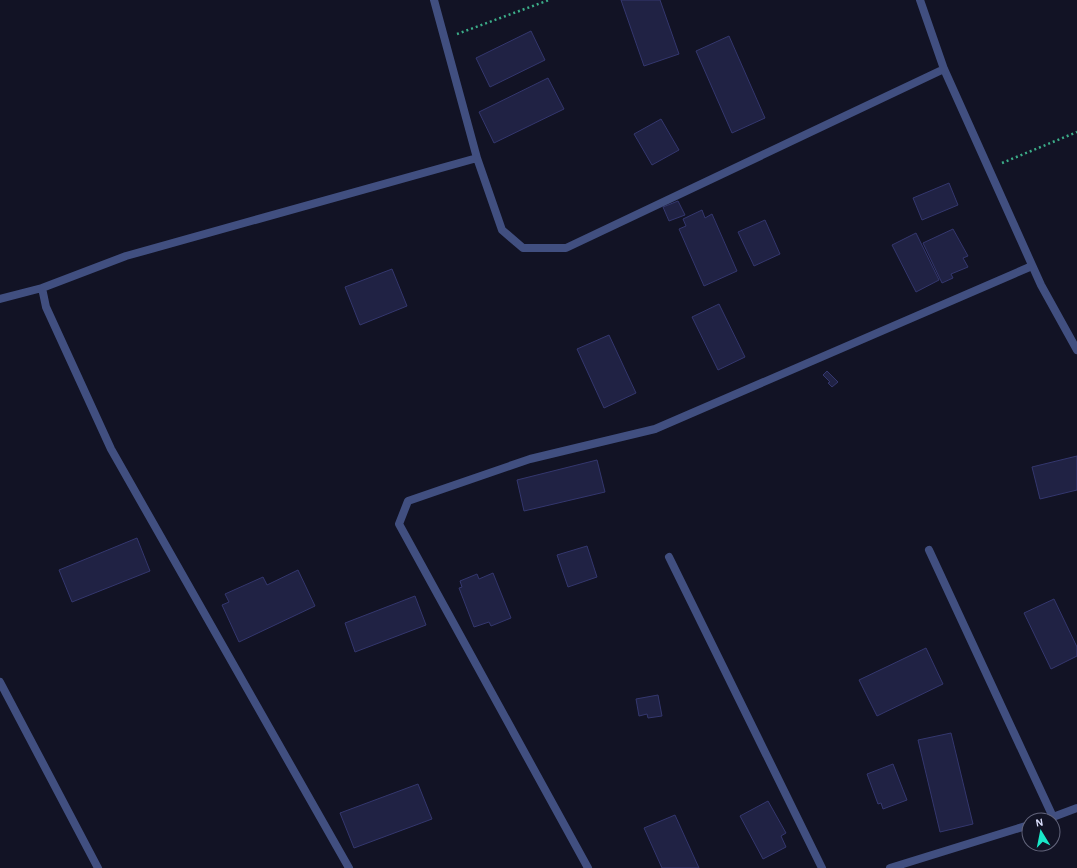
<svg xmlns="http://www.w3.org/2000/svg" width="1077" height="868" font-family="'Alegreya Sans',sans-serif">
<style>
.building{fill:#202244;stroke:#34376e}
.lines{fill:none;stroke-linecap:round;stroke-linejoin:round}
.path{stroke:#3cad89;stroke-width:2.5;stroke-dasharray:2 3;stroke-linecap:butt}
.minor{stroke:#414f80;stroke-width:8}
</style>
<rect width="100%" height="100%" fill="#121325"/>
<path class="building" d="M621,0H660L679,54L644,66Z
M531,31L545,60L490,87L476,58Z
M729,36L765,118L732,133L696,51Z
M548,78L564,109L494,143L479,112Z
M661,119L679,150L652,165L634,134Z
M949,183L958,205L922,220L913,198Z
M678,201L685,215L669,221L663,207Z
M702,210L705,218L712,214L737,271L704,286L679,229L686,226L683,219Z
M765,220L780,254L754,266L738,232Z
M953,229L968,256L963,258L968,267L951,274L953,278L942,283L923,243Z
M916,233L939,280L916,292L892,245Z
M392,269L407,306L360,325L345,287Z
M719,304L745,357L718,370L692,317Z
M609,335L636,393L604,408L577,349Z
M827,371L838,382L832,387L828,383L830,382L823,375Z
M1077,456V490L1040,499L1032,467Z
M597,460L605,492L524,511L517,480Z
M137,538L150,571L72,602L59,570Z
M587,546L597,577L568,587L557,555Z
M298,570L315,606L239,642L222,605L229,602L225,594L263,577L267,585Z
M493,573L511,618L491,626L489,622L474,627L459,588L462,587L460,581L477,574L479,579Z
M415,596L426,625L355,652L345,623Z
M1054,599L1077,647V656L1051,669L1024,613Z
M926,648L943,684L877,716L859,680Z
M658,695L662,716L648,718L647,714L639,716L636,699Z
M951,733L973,824L940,832L918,740Z
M893,764L907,800L883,809L881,803L878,804L867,774Z
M418,784L432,819L354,848L340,813Z
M768,801L786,833L781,836L786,847L763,859L740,816Z
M675,815L699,868H662L644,828Z"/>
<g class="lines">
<path class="path" d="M457,34L549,0
M1002,163L1077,132"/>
<path class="minor" d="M434,0L477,158L502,230L523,248H566L944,69
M920,0L944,69L1041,285L1077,350
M0,299L42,288
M929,550L1053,817
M669,557L822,868
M0,682L98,868
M1045,820L1077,808
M349,868L111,449L46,307L42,288L126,256L477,158
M588,868L399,524L408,501L530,459L655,429L1032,266
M890,868L1029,825"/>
</g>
<g transform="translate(1041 832) rotate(350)"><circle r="19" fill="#121325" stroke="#62647b"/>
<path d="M0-3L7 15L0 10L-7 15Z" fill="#19e8c8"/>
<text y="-6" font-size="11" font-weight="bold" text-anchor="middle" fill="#dadefb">N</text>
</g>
</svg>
